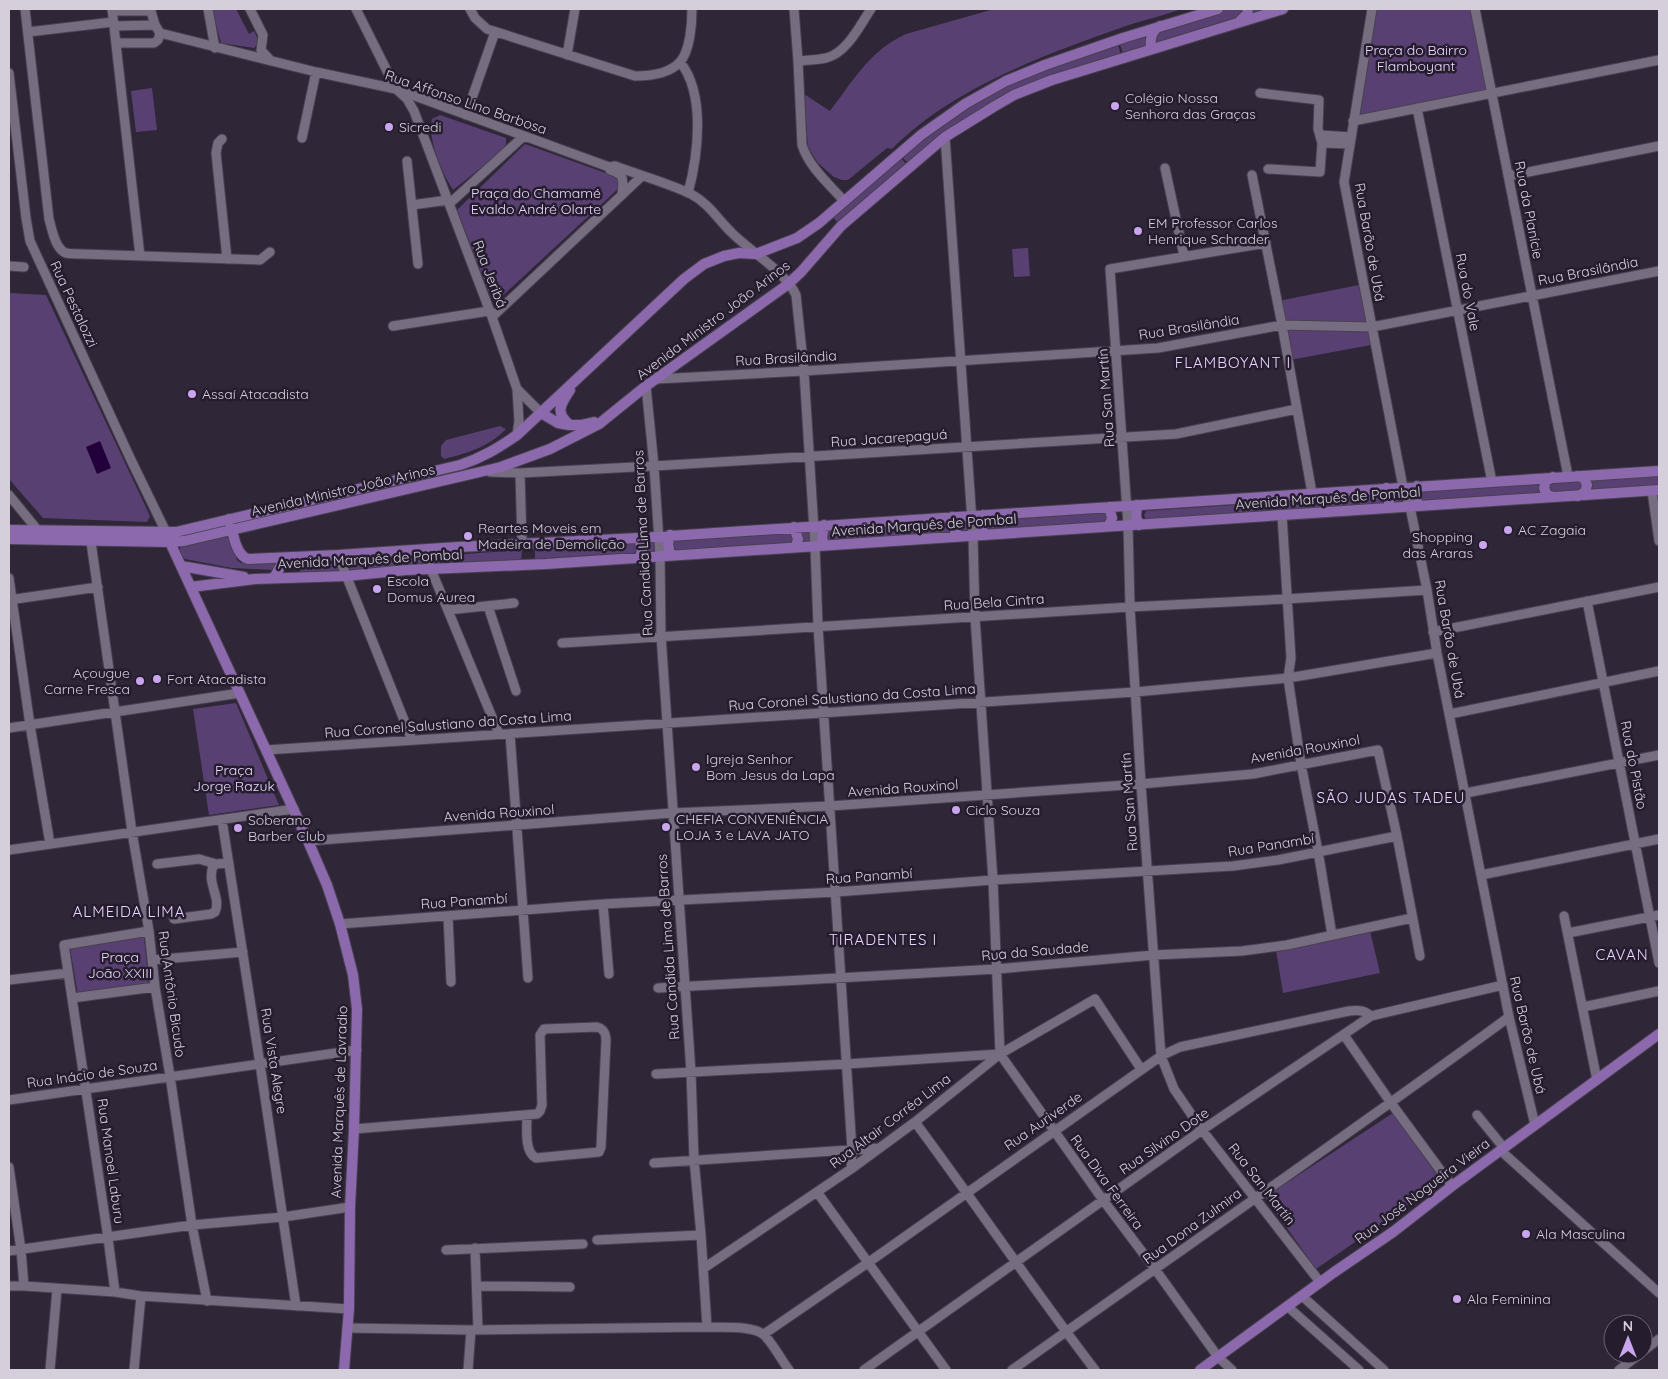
<svg xmlns="http://www.w3.org/2000/svg" width="1668" height="1379" font-family="Quicksand,sans-serif">
<style>
.green{fill:#594072}
.water{fill:#23003b}
.lines{fill:none;stroke-linecap:round;stroke-linejoin:round}
.minor-casing{stroke:#484150;stroke-width:11}
.major-casing{stroke:#484150;stroke-width:12}
.minor{stroke:#766d81;stroke-width:9}
.major{stroke:#8c69ac;stroke-width:10}
.poi-dot{fill:#c9a5ee;stroke:#251d2e;stroke-width:2}
.labels{text-anchor:middle;dominant-baseline:central;stroke-width:5;stroke-linejoin:round;paint-order:stroke}
.park-label{font-size:14px;fill:#e8d7fd;stroke:#251d2e}
.poi-label{font-size:14px;fill:#d5cfdb;stroke:#251d2e;text-anchor:start}
.street-label{font-size:14px;fill:#d5cfdb;stroke:#251d2e}
.neighbourhood-label{font-size:15px;letter-spacing:1px;fill:#e8d4fe;stroke:#251d2e}
</style>
<rect width="100%" height="100%" fill="#2f2638"/>
<path class="green" d="M212,9H236L249,34L254,31C258,39 260,42 254,48L221,43Z
M994,9H1181C1163,16 1144,20 1126,26C1046,54 952,88 892,149L887,148L848,180H842L834,177L818,163L808,147L804,94L830,111C853,81 870,50 906,34Z
M1225,9H1273L1123,54L1119,41Z
M1372,9H1475L1492,94L1353,121Z
M1117,41L1121,55L1048,78L909,164L900,155L986,93Z
M152,88L157,130L136,132L131,91Z
M440,115L506,138V144L502,151L453,190C442,173 427,138 432,119Z
M525,144L614,176L619,180V188L499,299L495,300L491,298L457,210Z
M899,156L908,166L839,224L831,215Z
M1028,248L1030,276L1014,277L1012,249Z
M1359,285L1371,345L1290,360L1278,301Z
M9,293L46,295L150,516L147,522L43,518L9,479Z
M500,426L506,429C488,447 469,453 444,459L441,456V446L446,440Z
M1659,476V486L1146,520L1144,515L1146,511Z
M1106,513L1109,518L1106,523L535,559V550Z
M229,536L237,560L241,563L280,561L274,570L232,568L185,559L180,554V548L184,545Z
M522,550L521,560L302,574L300,570L301,566Z
M236,703L279,805L209,815L193,709Z
M1370,931L1380,973L1283,993L1276,950Z
M144,937L149,986L78,995L70,948Z
M1393,1113L1442,1182L1316,1269L1265,1197Z"/>
<path class="water" d="M100,441L111,468L97,474L86,447Z"/>
<g class="lines">
<g class="minor-casing">
<path id="minor" d="M25,9L49,219C52,229 55,249 66,253C71,254 78,254 83,254L260,260L270,252
M112,9L140,256
M208,9L215,48
M250,9L263,35L261,50L271,61
M356,9L396,89L407,99L414,111L492,317L517,389L519,421L517,435
M470,9L475,18L487,29L635,76C650,76 669,74 680,62C690,51 692,24 692,9
M794,9L798,61L802,145C809,167 829,184 844,201
M1372,9L1344,182L1403,487L1410,507L1427,590L1437,653L1509,1017L1535,1125
M1475,9L1568,476
M112,11H151L155,25L160,33L316,72L396,89L609,167L610,170C626,175 623,180 622,195
M114,26L155,25
M28,32L113,22
M116,43H154L158,40L160,33
M567,55L575,9
M798,61C808,60 817,60 826,58C847,53 860,25 871,9
M680,62C706,94 698,156 688,193
M9,73L26,218L30,241L131,460L166,532
M1260,93L1319,100L1318,129L1322,143
M1417,108L1492,482
M466,115L495,32
M1353,121L1659,60
M1320,135L1351,137
M945,137L973,535L975,617L993,880L1000,1054
M302,138L316,72
M222,139L218,143L216,153L227,259
M407,161L418,264
M609,167L615,166C639,175 668,183 691,194C708,203 717,218 730,231C748,250 786,272 796,295L804,371L815,546L818,626L852,1150L851,1169
M1165,168L1184,256
M1268,169L1320,172L1322,143L1350,144
M1252,175L1282,325L1312,493
M1508,176L1659,146
M449,204L524,136
M412,205L448,200
M1266,243L1110,269L1128,525L1130,607L1141,784L1161,1056L1174,1089L1202,1130L1320,1282
M9,266L24,267
M492,317L642,176
M393,326L489,311
M657,379L804,371L1158,348L1282,325L1372,327L1659,271
M646,386L654,466L660,556L661,635L691,1072L694,1159L701,1235L707,1327
M517,389L541,413
M490,472L520,473L654,466L1176,434L1297,409
M520,473L522,543
M1652,491L1659,541
M9,495L40,533
M1282,515L1291,658L1288,678L1301,764L1318,851L1332,935
M91,542L132,832L149,931L155,987L170,1076L192,1225L207,1301
M423,550L499,734
M338,555L412,740
M9,578L30,725L50,844
M9,600L98,587
M1587,601L1659,963
M488,606L516,691
M448,610L514,603
M1433,632L1659,587
M562,643L1130,607L1286,599L1427,590
M1450,714L1659,671
M9,728L240,693
M510,734L528,978
M266,750L1135,692L1288,678L1437,653
M1466,793L1659,755
M222,820L260,1064L296,1306
M308,841L672,813L830,806L1141,784L1253,774L1378,750L1397,836L1420,956
M9,850L294,809
M157,864L199,859L216,864L229,863
M1481,875L1659,839
M603,904L609,974
M448,916L451,982
M1564,916L1597,1080
M174,919L211,914L215,912C222,897 205,883 214,864
M340,924L603,904L836,892L993,880L1233,866L1278,860L1397,836
M1568,933L1659,915
M152,960L243,952
M9,980L68,973
M658,988L997,969L1154,955L1242,951L1287,945L1412,918
M72,998L155,987
M1583,1007L1659,991
M1344,1035L1391,1103L1452,1186
M1000,1054L1103,1200L1155,1269L1218,1357L1232,1370
M656,1074L847,1064L1000,1054
M9,1100L357,1050
M1477,1115L1504,1148
M915,1122C976,1204 1033,1289 1095,1370
M354,1129L537,1114L540,1111L542,1105L540,1035L544,1029L597,1027C604,1029 606,1033 606,1041L601,1147L599,1152L536,1158C524,1152 527,1128 527,1115
M1500,1150L1659,1293
M654,1163L879,1148
M9,1167L21,1250L24,1286
M817,1192L946,1370
M597,1240L701,1235
M475,1248L478,1330
M446,1250L583,1244
M9,1251L192,1225L283,1217L350,1207
M704,1268L851,1169L915,1122L1000,1054L1095,999L1141,1069
M9,1286H24L115,1292L141,1296L349,1309
M477,1286L570,1287
M115,1292L108,1238L64,945L149,931
M1302,1296L1384,1370
M1287,1306L1359,1370
M348,1328L471,1330L707,1327C721,1328 753,1325 764,1335C772,1342 782,1361 789,1370
M764,1334L869,1262L1161,1056L1180,1047L1349,1011C1359,1010 1364,1010 1371,1016
M1643,1351L1659,1339
M50,1370L57,1289
M134,1370L141,1296
M468,1370L471,1330
M864,1370L1202,1130L1371,1016L1503,985
M1012,1370C1178,1252 1345,1137 1509,1017
M1619,1370L1640,1354"/>
</g>
<g class="major-casing">
<path id="major" d="M1239,22L1247,14L1248,9
M1151,48C1150,39 1151,31 1160,26
M570,390C561,404 554,412 570,425H581L594,422
M541,413L558,423L569,425
M1577,476L1584,478L1587,485L1585,492L1578,496
M1553,477L1546,481L1544,488L1547,495L1554,497
M1417,486C1415,494 1415,499 1419,506
M1386,488L1389,495V508
M1137,505L1136,517L1139,525
M983,515L981,522L983,535
M952,517L956,529L954,537
M229,519C233,531 235,555 248,559L338,555L458,547L639,538L1659,471
M824,525L822,538L824,545
M1109,526L1112,518L1109,507
M794,527L798,539L796,547
M9,530L176,532L460,465C482,458 498,448 517,435L684,279L704,264L724,256L739,253L756,254L797,238L819,223L921,135L965,104L1006,81L1045,65L1123,38L1218,9
M670,535L668,544L670,555
M168,538L308,841L327,885L340,924L353,975L357,1009L354,1129L350,1207L349,1309L344,1370
M639,538L642,550L640,557
M9,539L170,542L184,541L480,472L501,467L550,449L599,424L646,386L787,285L801,272L841,226L945,137L995,106L1014,95L1052,80L1283,9
M181,566L244,577
M274,578L280,567L291,557
M191,587L255,579L346,576L406,570L546,564L1659,490
M1200,1370L1333,1273L1393,1232L1452,1186L1659,1034"/>
</g>
<use href="#minor" class="minor"/>
<use href="#major" class="major"/>
</g>
<g class="poi-dot">
<circle cx="1115" cy="106" r="5"/>
<circle cx="389" cy="127" r="5"/>
<circle cx="1138" cy="231" r="5"/>
<circle cx="192" cy="394" r="5"/>
<circle cx="1508" cy="530" r="5"/>
<circle cx="468" cy="536" r="5"/>
<circle cx="1483" cy="545" r="5"/>
<circle cx="377" cy="589" r="5"/>
<circle cx="157" cy="679" r="5"/>
<circle cx="140" cy="681" r="5"/>
<circle cx="696" cy="767" r="5"/>
<circle cx="956" cy="810" r="5"/>
<circle cx="666" cy="827" r="5"/>
<circle cx="238" cy="828" r="5"/>
<circle cx="1526" cy="1234" r="5"/>
<circle cx="1457" cy="1299" r="5"/>
</g>
<g class="labels">
<g class="park-label">
<text x="1416" y="50">Praça do Bairro<tspan x="1416" dy="16">Flamboyant</tspan></text>
<text x="536" y="193">Praça do Chamamé<tspan x="536" dy="16">Evaldo André Olarte</tspan></text>
<text x="234" y="770">Praça<tspan x="234" dy="16">Jorge Razuk</tspan></text>
<text x="120" y="957">Praça<tspan x="120" dy="16">João XXIII</tspan></text>
</g>
<g class="poi-label">
<text x="1125" y="98">Colégio Nossa<tspan x="1125" dy="16">Senhora das Graças</tspan></text>
<text x="399" y="127">Sicredi</text>
<text x="1148" y="223">EM Professor Carlos<tspan x="1148" dy="16">Henrique Schrader</tspan></text>
<text x="202" y="394">Assaí Atacadista</text>
<text x="478" y="528">Reartes Moveis em<tspan x="478" dy="16">Madeira de Demolição</tspan></text>
<text x="1518" y="530">AC Zagaia</text>
<text x="1473" y="537" text-anchor="end">Shopping<tspan x="1473" dy="16">das Araras</tspan></text>
<text x="387" y="581">Escola<tspan x="387" dy="16">Domus Aurea</tspan></text>
<text x="130" y="673" text-anchor="end">Açougue<tspan x="130" dy="16">Carne Fresca</tspan></text>
<text x="167" y="679">Fort Atacadista</text>
<text x="706" y="759">Igreja Senhor<tspan x="706" dy="16">Bom Jesus da Lapa</tspan></text>
<text x="966" y="810">Ciclo Souza</text>
<text x="676" y="819">CHEFIA CONVENIÊNCIA<tspan x="676" dy="16">LOJA 3 e LAVA JATO</tspan></text>
<text x="248" y="820">Soberano<tspan x="248" dy="16">Barber Club</tspan></text>
<text x="1536" y="1234">Ala Masculina</text>
<text x="1467" y="1299">Ala Feminina</text>
</g>
<g class="street-label">
<text transform="translate(466 102) rotate(19)">Rua Affonso Lino Barbosa</text>
<text transform="translate(1529 210) rotate(79)">Rua da Planície</text>
<text transform="translate(1370 242) rotate(80)">Rua Barão de Ubá</text>
<text transform="translate(1588 271) rotate(-11)">Rua Brasilândia</text>
<text transform="translate(490 274) rotate(69)">Rua Jeribá</text>
<text transform="translate(1468 292) rotate(79)">Rua do Vale</text>
<text transform="translate(74 304) rotate(65)">Rua Pestalozzi</text>
<text transform="translate(713 320) rotate(-37)">Avenida Ministro João Arinos</text>
<text transform="translate(1189 327) rotate(-9)">Rua Brasilândia</text>
<text transform="translate(786 358) rotate(-3)">Rua Brasilândia</text>
<text transform="translate(1106 398) rotate(-94)">Rua San Martín</text>
<text transform="translate(889 438) rotate(-4)">Rua Jacarepaguá</text>
<text transform="translate(343 490) rotate(-13)">Avenida Ministro João Arinos</text>
<text transform="translate(1328 498) rotate(-4)">Avenida Marquês de Pombal</text>
<text transform="translate(924 525) rotate(-4)">Avenida Marquês de Pombal</text>
<text transform="translate(643 543) rotate(-93)">Rua Candida Lima de Barros</text>
<text transform="translate(370 559) rotate(-3)">Avenida Marquês de Pombal</text>
<text transform="translate(994 602) rotate(-4)">Rua Bela Cintra</text>
<text transform="translate(1450 639) rotate(80)">Rua Barão de Ubá</text>
<text transform="translate(852 697) rotate(-4)">Rua Coronel Salustiano da Costa Lima</text>
<text transform="translate(448 724) rotate(-4)">Rua Coronel Salustiano da Costa Lima</text>
<text transform="translate(1305 749) rotate(-10)">Avenida Rouxinol</text>
<text transform="translate(1634 765) rotate(79)">Rua do Pistão</text>
<text transform="translate(903 788) rotate(-4)">Avenida Rouxinol</text>
<text transform="translate(1129 802) rotate(-94)">Rua San Martín</text>
<text transform="translate(499 813) rotate(-4)">Avenida Rouxinol</text>
<text transform="translate(1271 845) rotate(-9)">Rua Panambí</text>
<text transform="translate(869 876) rotate(-4)">Rua Panambí</text>
<text transform="translate(464 901) rotate(-4)">Rua Panambí</text>
<text transform="translate(668 947) rotate(-94)">Rua Candida Lima de Barros</text>
<text transform="translate(1035 951) rotate(-5)">Rua da Saudade</text>
<text transform="translate(172 994) rotate(82)">Rua Antônio Bicudo</text>
<text transform="translate(1528 1035) rotate(77)">Rua Barão de Ubá</text>
<text transform="translate(274 1061) rotate(81)">Rua Vista Alegre</text>
<text transform="translate(92 1074) rotate(-8)">Rua Inácio de Souza</text>
<text transform="translate(339 1102) rotate(-88)">Avenida Marquês de Lavradio</text>
<text transform="translate(890 1121) rotate(-37)">Rua Altair Corrêa Lima</text>
<text transform="translate(1043 1121) rotate(-35)">Rua Auriverde</text>
<text transform="translate(1164 1141) rotate(-35)">Rua Silvino Dote</text>
<text transform="translate(111 1161) rotate(82)">Rua Manoel Laburu</text>
<text transform="translate(1107 1182) rotate(54)">Rua Diva Ferreira</text>
<text transform="translate(1262 1184) rotate(52)">Rua San Martín</text>
<text transform="translate(1422 1191) rotate(-37)">Rua José Nogueira Vieira</text>
<text transform="translate(1192 1226) rotate(-36)">Rua Dona Zulmira</text>
</g>
<g class="neighbourhood-label">
<text x="1233" y="362">FLAMBOYANT I</text>
<text x="1391" y="797">SÃO JUDAS TADEU</text>
<text x="129" y="911">ALMEIDA LIMA</text>
<text x="883" y="939">TIRADENTES I</text>
<text x="1622" y="954">CAVAN</text>
</g>
</g>
<rect width="1668" height="1379" fill="none" stroke="#d5cfdb" stroke-width="20"/>
<g transform="translate(1628 1339)"><circle r="24" fill="#251d2e" stroke="#6b6473"/>
<path d="M0-4L9 19L0 12L-9 19Z" fill="#c9a5ee"/>
<text y="-8" font-size="14" font-weight="bold" text-anchor="middle" fill="#d5cfdb">N</text>
</g>
</svg>
